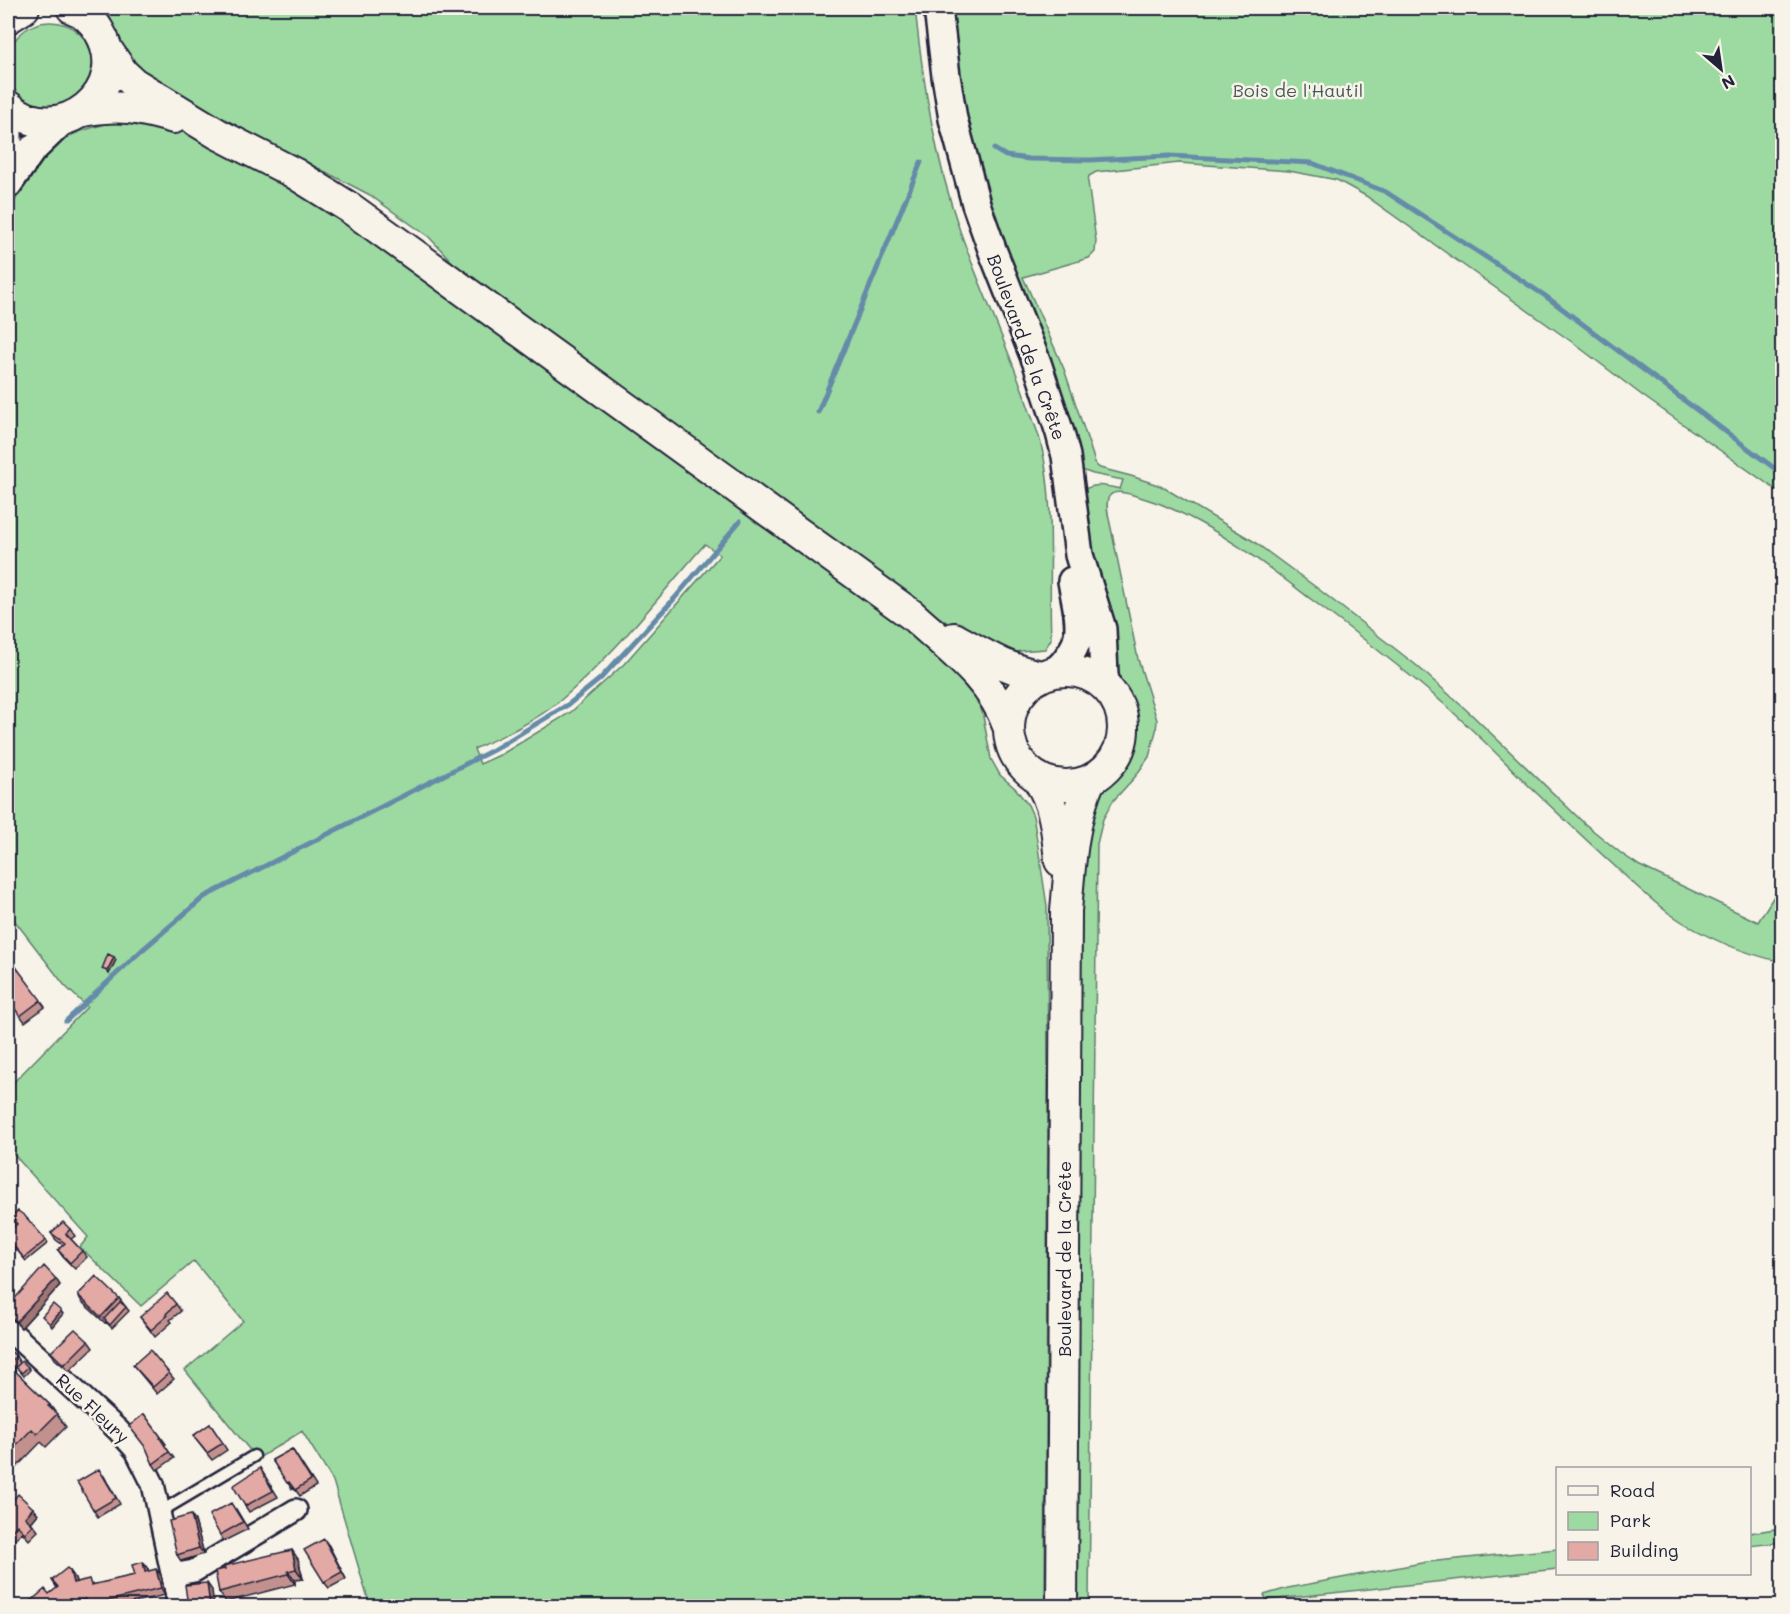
<svg xmlns="http://www.w3.org/2000/svg" width="1790" height="1614" font-family="Mali,sans-serif">
<style>
.green{fill:#9ddaa1;stroke:#607e6e;stroke-width:1.5;fill-rule:evenodd}
.lines{fill:none;stroke-linecap:round;stroke-linejoin:round}
.stream{stroke:#658ba9;stroke-width:5}
.service-casing{stroke:#22223b;stroke-width:15}
.minor-casing{stroke:#22223b;stroke-width:26}
.tertiary-casing{stroke:#22223b;stroke-width:32}
.secondary-casing{stroke:#22223b;stroke-width:34}
.service{stroke:#f7f3e8;stroke-width:10}
.minor{stroke:#f7f3e8;stroke-width:21}
.tertiary{stroke:#f7f3e8;stroke-width:27}
.secondary{stroke:#f7f3e8;stroke-width:30}
.wall{fill:#c3918d;stroke:#22223b;stroke-width:1.5}
.shaded-wall{fill:#9f7673;stroke:#22223b;stroke-width:1.5}
.building{fill:#e3a9a4;stroke:#22223b;stroke-width:1.5}
.labels{text-anchor:middle;dominant-baseline:central;stroke-width:5;stroke-linejoin:round;paint-order:stroke}
.park-label{font-size:18px;fill:#47595a;stroke:#f7f3e8}
.street-label{font-size:18px;fill:#22223b;stroke:#f7f3e8}
</style>
<rect width="100%" height="100%" fill="#f7f3e8"/>
<filter id="ink" filterUnits="userSpaceOnUse"><feTurbulence type="fractalNoise" baseFrequency=".0167" numOctaves="2"/><feDisplacementMap in="SourceGraphic" scale="12" xChannelSelector="R" yChannelSelector="G"/><feConvolveMatrix kernelMatrix="1 2 1 2 8 2 1 2 1" color-interpolation-filters="sRGB"/></filter>
<g filter="url(#ink)">
<path class="green" d="M106,8H915C923,83 935,158 960,231C981,291 1009,348 1029,409C1033,420 1038,432 1041,444C1056,506 1048,575 1051,639L1045,649L1020,651L1010,655L979,643L904,595L895,583L844,548L469,280L429,237L368,194L318,168L287,156L248,137L136,67L122,46Z
M944,8H1782V494L1643,396L1572,342L1459,262L1366,196L1337,180L1289,171L1179,163L1096,172L1089,176L1088,182L1096,241L1095,252L1089,258L1023,277L1064,369L1096,465L1100,468L1131,476L1161,486L1253,541L1317,588L1416,665L1472,715L1585,824L1622,854L1640,866L1758,922L1782,883V962C1742,953 1705,938 1670,914C1652,901 1635,885 1619,870C1588,842 1559,814 1529,786C1497,754 1465,721 1430,692C1392,660 1352,630 1312,600C1266,565 1217,527 1163,505C1153,501 1143,498 1133,495C1100,484 1106,506 1111,528L1138,659L1157,720L1156,731L1149,757L1135,777L1113,801L1103,819L1097,844L1089,1606H1072L1078,951L1083,831L1101,791L1116,778L1128,764L1136,743L1137,723L1133,707L1124,687L1115,674L1078,494C1091,482 1104,485 1120,489L1123,480L1093,474L1076,468L978,191Z
M7 65a43 43 0 1 1 86 0a43 43 0 1 1-86 0Z
M138,117L205,139L313,198L900,620L977,694L983,716L991,759L1000,775L1016,789L1028,805L1033,816L1036,834L1047,906L1048,1093L1045,1606H488L482,1602L474,1601L433,1606H370L333,1481L302,1431L257,1459L185,1370L243,1321L194,1261L141,1306L80,1247L88,1237L8,1148V1088L87,1007L65,986L8,912V214C18,196 27,174 41,158C64,130 104,124 138,117ZM705,544L720,555L624,664L571,712L502,754L480,764L474,749C505,735 536,721 562,699C615,654 659,596 705,544Z
M1782,1528V1542L1750,1546V1533Z
M1557,1549V1569L1267,1600L1264,1595L1288,1588L1427,1562Z"/>
<g class="lines">
<path class="stream" d="M994,149L1006,156L1029,159L1090,160L1169,156L1312,163L1386,192L1544,295L1782,474
M818,412L921,162
M66,1021L141,951L204,897L493,750L569,704L600,679L674,599L740,521"/>
<g class="service-casing">
<path id="service" d="M158,1513L254,1456"/>
</g>
<g class="minor-casing">
<path id="minor" d="M8,1329L118,1430L136,1450L153,1484L179,1606
M172,1575L194,1571L296,1510"/>
</g>
<g class="tertiary-casing">
<path id="tertiary" d="M938,8L946,76L953,119L976,204L993,252L1037,363L1060,433L1066,456L1079,555L1102,629L1104,675L1107,689
M8,120V157
M8,184L31,151L62,121
M1055,672C1089,640 1079,621 1072,581"/>
</g>
<g class="secondary-casing">
<path id="secondary" d="M8,18L24,8
M106,48L123,73L134,83L218,134L294,173L350,208L912,615C948,648 992,679 1008,726
M8,106C59,151 135,90 99,31C93,21 84,12 72,8
M83,111C120,104 138,108 174,118
M954,638C985,655 1006,669 1041,676
M1009 728a57 57 0 1 1 114 0a57 57 0 1 1-114 0Z
M1038,779C1055,804 1057,832 1060,861
M1062,1606L1066,911C1070,866 1072,821 1090,780"/>
</g>
<use href="#service" class="service"/>
<use href="#minor" class="minor"/>
<use href="#tertiary" class="tertiary"/>
<use href="#secondary" class="secondary"/>
</g>
<path class="wall" d="M10,959L45,1007L25,1022L8,999L10,997L9,987Z
M8,1212L11,1216L46,1240L48,1243L26,1261L16,1249L11,1252L8,1248Z
M70,1229L75,1236L71,1239L82,1251L87,1257L75,1269L63,1257L58,1250L63,1245L56,1240L51,1233Z
M60,1285L21,1328L8,1315V1306Z
M78,1295L119,1298L129,1311L112,1328L106,1322L105,1323L82,1302Z
M176,1304L181,1311L170,1320L172,1322L155,1337L140,1317Z
M88,1341L93,1348L69,1371L55,1359L51,1352Z
M8,1349L16,1356L20,1363L28,1367L30,1370L24,1376L16,1367L14,1370L50,1405L66,1427L46,1447L41,1442L8,1476Z
M133,1365L169,1373L174,1379L157,1394Z
M144,1414L166,1444L164,1445L174,1458L157,1470L153,1464Z
M210,1424L227,1450L212,1460L193,1436Z
M292,1449L316,1486L300,1496L294,1488L292,1489L272,1460Z
M260,1468L278,1497L249,1512L245,1506Z
M104,1476L120,1504L98,1517L94,1511Z
M8,1506L33,1508L38,1514L31,1522L38,1531L29,1540L22,1532L9,1545L8,1543Z
M236,1509L248,1529L224,1541L220,1535Z
M195,1521L204,1554L181,1561L177,1555Z
M329,1546L346,1579L329,1588L324,1582Z
M298,1559L303,1579L295,1580V1584L226,1602L219,1592Z
M148,1569V1571L161,1575L165,1595L117,1606H25L49,1594L57,1588L52,1580L70,1571L75,1578L76,1582L94,1585L135,1575Z"/>
<path class="shaded-wall" d="M114,957L116,960L109,974L107,971Z
M56,1279L60,1285L21,1328L16,1322Z
M61,1311L63,1314L52,1327L50,1324Z
M33,1508L38,1514L30,1524L25,1517Z
M191,1515L195,1521L204,1554L199,1548Z
M324,1539L329,1546L346,1579L342,1572Z
M292,1550L298,1559L303,1579L296,1569Z
M143,1562L148,1569L150,1578L145,1572Z
M156,1569L161,1575L165,1595L161,1588Z
M70,1571L75,1578L78,1589L73,1583Z
M288,1571L295,1580V1584L288,1574Z
M207,1583L212,1590L214,1606H210Z"/>
<path class="building" d="M108,954L114,957L107,971L102,969Z
M10,959L41,1000L20,1016L8,999L10,997L8,993V988L9,987L8,985V961Z
M18,1211L25,1216L46,1240L24,1258L13,1245L9,1249L8,1247V1233L17,1224L11,1216Z
M8,1212L15,1221L8,1227Z
M63,1222L70,1229L66,1234L82,1251L70,1263L58,1250L65,1243L51,1233Z
M44,1266L56,1279L16,1322L8,1313V1306Z
M96,1276L119,1298L101,1317L78,1295Z
M167,1293L176,1304L166,1314L167,1316L151,1330L140,1317Z
M120,1302L126,1307L110,1325L104,1319Z
M53,1304L61,1311L50,1324L42,1316Z
M75,1329L88,1341L64,1365L51,1352Z
M8,1349L16,1356L8,1364Z
M150,1350L169,1373L153,1387L133,1365Z
M22,1361L28,1367L22,1373L16,1367Z
M8,1364L50,1405L48,1406L57,1414L37,1434L32,1429L8,1454Z
M144,1414L161,1437L160,1438L169,1452L153,1464L146,1448L129,1426Z
M210,1424L223,1443L207,1453L193,1436Z
M292,1449L311,1480L295,1490L289,1482L287,1483L272,1460Z
M260,1468L273,1491L245,1506L233,1486Z
M99,1469L116,1498L94,1511L77,1482Z
M18,1494L33,1508L25,1517L33,1525L25,1533L17,1525L8,1535V1506Z
M231,1503L243,1522L220,1535L209,1515Z
M191,1515L199,1548L177,1555L169,1521Z
M324,1539L342,1572L324,1582L304,1550Z
M292,1550L296,1569L288,1571V1574L219,1592L215,1571L225,1569L224,1566Z
M143,1562L145,1572L156,1569L161,1588L95,1604V1602L86,1604L85,1599L69,1603L64,1606H59L58,1605L57,1606H25L45,1589L49,1594L58,1587L52,1580L67,1568L70,1571L73,1583L89,1579L91,1585L135,1575L132,1565Z
M207,1583L210,1606H188L185,1585Z"/>
</g>
<g class="labels">
<g class="park-label">
<text x="1298" y="90">Bois de l'Hautil</text>
</g>
<g class="street-label">
<text transform="translate(1027 347) rotate(70)">Boulevard de la Crête</text>
<text transform="translate(1064 1259) rotate(-90)">Boulevard de la Crête</text>
<text transform="translate(93 1408) rotate(43)">Rue Fleury</text>
</g>
</g>
<rect width="1790" height="1614" fill="none" stroke="#f7f3e8" stroke-width="30"/>
<rect x="15" y="15" width="1760" height="1584" fill="none" stroke="#22223b" stroke-width="2" filter="url(#ink)"/>
<rect x="1556" y="1467" width="195" height="108" fill="#f7f3e8" stroke="#a29fa3" stroke-width="1.5"/>
<rect x="1568" y="1486" width="30" height="9" fill="#f7f3e8" stroke="#a29fa3" stroke-width="1.5"/>
<text x="1610" y="1497" font-size="18" fill="#22223b">Road</text>
<rect x="1568" y="1512" width="30" height="18" fill="#9ddaa1" stroke="#a29fa3" stroke-width="1.5"/>
<text x="1610" y="1527" font-size="18" fill="#22223b">Park</text>
<rect x="1568" y="1542" width="30" height="18" fill="#e3a9a4" stroke="#a29fa3" stroke-width="1.5"/>
<text x="1610" y="1557" font-size="18" fill="#22223b">Building</text>
<g transform="translate(1721 69) rotate(151)" stroke="#f7f3e8" stroke-width="4.5" paint-order="stroke">
<path d="M0-4.5L10 22L0 15L-10 22Z" fill="#22223b"/>
<text y="-9" font-size="16" font-weight="bold" text-anchor="middle" fill="#22223b">N</text>
</g>
</svg>
